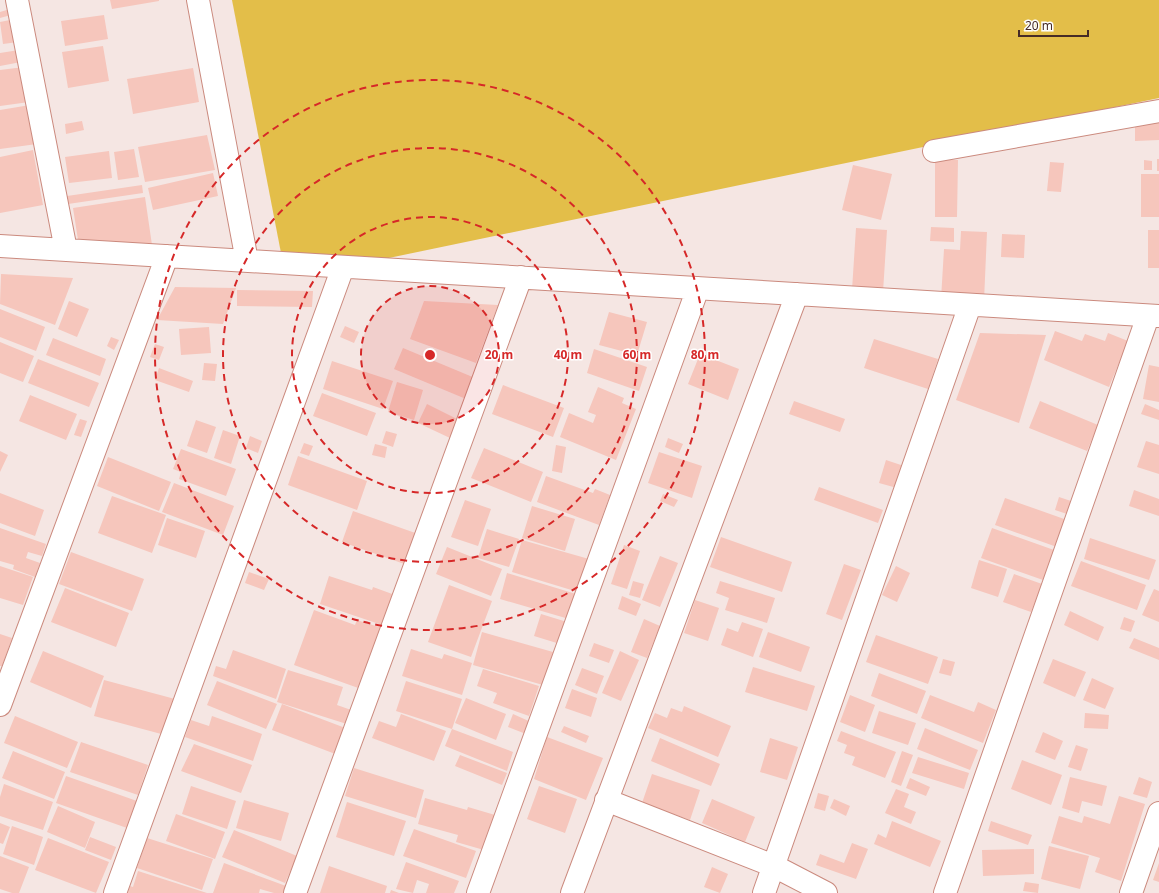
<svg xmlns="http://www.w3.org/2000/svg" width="1159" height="893" font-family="'Noto Sans',sans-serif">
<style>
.green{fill:#e3be49}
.building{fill:#f6c6bc}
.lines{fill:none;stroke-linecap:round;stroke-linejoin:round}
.minor-casing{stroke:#cb8a7e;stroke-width:24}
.minor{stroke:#fff;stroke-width:22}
.ring{fill:none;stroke:#d62828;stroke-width:2;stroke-dasharray:7 5}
.centre{fill:#d62828;stroke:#fff;stroke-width:2}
.ring-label{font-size:12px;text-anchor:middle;font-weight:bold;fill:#d62828;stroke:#fff;stroke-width:3;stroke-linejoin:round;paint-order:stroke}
</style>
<rect width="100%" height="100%" fill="#f5e6e3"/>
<path class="green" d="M232,0H1159V98L355,265L281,253Z"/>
<path class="building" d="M110,0H159V1L112,9Z
M10,9L11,15L0,18V12Z
M104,15L108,39L65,46L61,21Z
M15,19L18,42L3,44L0,22Z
M103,46L109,81L68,88L62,52Z
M19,50L21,62L0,66V53Z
M24,67L29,102L0,106V70Z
M193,68L199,102L133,114L127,79Z
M30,105L37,144L0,149V110Z
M82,121L84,130L66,134L65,124Z
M1159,122V140L1135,141V123Z
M207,135L215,170L145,182L138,147Z
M134,149L139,177L118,180L114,152Z
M33,150L43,205L0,213V157Z
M109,151L112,178L69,183L65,157Z
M1157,159H1159V171H1157Z
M935,160H958L957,217H935Z
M1144,160L1152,161V170H1144Z
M1050,162L1064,163L1061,192L1047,191Z
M853,165L892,174L881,220L842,210Z
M213,173L218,196L153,210L148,188Z
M1141,174H1159V217H1141Z
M142,185L143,193L68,204L67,196Z
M145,197L152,245L78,240L73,208Z
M931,227L954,228V242L930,241Z
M856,228L887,230L883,292L852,290Z
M1148,230H1159V268H1148Z
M961,231L987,232L984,301L941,299L944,249L960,250Z
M1002,234L1025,235L1024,258L1001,257Z
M1,274L73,278L55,325L0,304Z
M175,287L236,288L223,324L157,320Z
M237,290L313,291L312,307L237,306Z
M69,301L89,309L77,337L58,329Z
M424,301L498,305L476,363L410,339Z
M0,309L45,327L36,351L0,337Z
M609,312L647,322L637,355L599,345Z
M345,326L359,332L354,343L340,337Z
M209,327L211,353L181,355L179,329Z
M1055,331L1082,341L1085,334L1105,341L1108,333L1128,341L1109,387L1044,360Z
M980,333L1046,335L1019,423L956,400Z
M111,337L119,340L114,350L107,346Z
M53,338L106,359L100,376L46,355Z
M874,339L938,359L928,389L864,368Z
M0,342L34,356L23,382L0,373Z
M155,344L164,347L159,360L150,357Z
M403,348L475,378L466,399L394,369Z
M594,349L647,367L639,391L587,373Z
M700,354L739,369L728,400L688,384Z
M38,359L99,383L89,407L28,383Z
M332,361L393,381L383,409L323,389Z
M204,363L217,364L215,381L202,380Z
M1149,365L1159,367V402L1143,399Z
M159,368L193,381L189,392L155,380Z
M397,382L423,390L414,420L388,412Z
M503,385L564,408L553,437L492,414Z
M598,387L624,398L622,403L636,409L616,460L560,437L569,413L593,423L596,415L588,412Z
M322,393L376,413L367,436L313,416Z
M30,395L77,414L66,440L19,421Z
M794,401L845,419L840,432L789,414Z
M1040,401L1098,425L1087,451L1029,428Z
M427,404L459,420L450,438L418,423Z
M1145,404L1159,410V420L1141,414Z
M80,419L87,421L81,437L74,435Z
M196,420L216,427L207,453L187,446Z
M223,430L240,436L231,464L214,458Z
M386,431L397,434L393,447L382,443Z
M250,436L262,441L258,453L246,448Z
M668,438L683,444L679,453L665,447Z
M1146,441L1159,445V474L1137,467Z
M304,443L313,446L309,456L300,453Z
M375,444L387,447L385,458L372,455Z
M556,445L566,447L562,473L552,471Z
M484,448L543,472L531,502L471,478Z
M181,449L236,469L226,496L179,479L181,472L173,469Z
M0,451L8,455L0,472Z
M659,452L702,466L692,498L648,483Z
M298,456L367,481L357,510L288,485Z
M108,457L171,482L159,511L97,486Z
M886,460L904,466L897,488L879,483Z
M546,476L593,493L595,489L610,495L599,525L537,502Z
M174,483L234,506L223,535L162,512Z
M819,487L883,510L878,523L814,500Z
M1134,490L1159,499V516L1129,506Z
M0,493L44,510L35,536L0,523Z
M663,494L678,500L674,507L660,501Z
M112,496L166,515L152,553L98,533Z
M1059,497L1074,502L1070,515L1055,510Z
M1005,498L1067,520L1057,547L995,525Z
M465,500L491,509L478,546L451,537Z
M532,506L575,519L565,551L522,538Z
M353,511L421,535L410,566L342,542Z
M167,518L205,531L196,558L158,545Z
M0,528L46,544L42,556L28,552L26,558L40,563L35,577L13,569L14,565L0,561Z
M992,528L1054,550L1043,580L981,558Z
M487,529L519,539L509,567L478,558Z
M721,537L792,562L782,592L710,567Z
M1090,538L1156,560L1149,580L1084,559Z
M522,540L589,559L578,592L512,572Z
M624,545L640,551L627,589L611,584Z
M447,547L502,569L491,596L436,574Z
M71,552L144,579L132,611L59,584Z
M660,556L678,563L660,607L642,600Z
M979,560L1007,569L998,597L971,588Z
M1081,561L1146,585L1137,610L1071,586Z
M844,564L861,570L842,620L826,614Z
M0,566L33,577L23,605L0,598Z
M896,566L910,573L897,602L882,595Z
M249,572L269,579L264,590L245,583Z
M507,573L576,594L569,619L500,599Z
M1014,574L1042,584L1031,612L1003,602Z
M329,576L372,590L373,587L395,595L385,626L320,604Z
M633,581L644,584L640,598L629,595Z
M720,581L775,598L767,623L725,610L729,598L716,593Z
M449,585L492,601L471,657L428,642Z
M65,588L129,613L116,647L51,622Z
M1154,589L1159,591V622L1142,615Z
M622,596L641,604L636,616L618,609Z
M695,600L719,608L708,641L684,633Z
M314,610L355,625L357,620L382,628L361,689L294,665Z
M1070,611L1104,627L1098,641L1064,625Z
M541,614L567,622L560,644L534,636Z
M1124,617L1135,621L1131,632L1120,629Z
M644,619L660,626L647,658L631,652Z
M742,622L763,629L753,657L721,645L727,628L738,632Z
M482,632L553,652L543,685L473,665Z
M768,632L810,647L801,672L759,657Z
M0,634L12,638L2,666H0Z
M876,635L938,657L928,684L866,662Z
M1134,638L1159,648V660L1129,648Z
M594,643L614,650L609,663L589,656Z
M411,649L442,659L444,654L472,663L462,695L402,676Z
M233,650L286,669L276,699L213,676L216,666L226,669Z
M43,651L104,676L91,708L30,682Z
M620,651L639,660L621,701L602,693Z
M943,659L955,662L951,676L939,673Z
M1053,659L1086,672L1075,697L1043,683Z
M753,667L815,686L807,711L745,692Z
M582,668L604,676L597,694L575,685Z
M483,669L539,686L529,716L493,703L497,693L477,686Z
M288,670L343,687L337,705L354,711L350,725L277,702Z
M879,673L926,691L917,714L871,696Z
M1092,678L1114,688L1105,709L1083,700Z
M104,680L175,699L165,735L94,716Z
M217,681L277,704L266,729L207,705Z
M406,681L462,699L452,729L396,711Z
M572,689L597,698L591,717L565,708Z
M850,695L875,705L865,732L840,722Z
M930,695L974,712L978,702L996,710L983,743L921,718Z
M466,698L506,714L496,740L455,723Z
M282,704L348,729L338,755L272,730Z
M684,706L731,726L718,757L648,728L655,713L667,718L671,708L682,712Z
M879,711L916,723L908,745L872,733Z
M1085,713L1109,715L1108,729L1084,728Z
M401,714L446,731L434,761L372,738L379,721L396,727Z
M513,714L531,722L526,734L508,727Z
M15,716L78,742L67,768L4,743Z
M212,716L262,734L253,761L185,737L191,720L209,726Z
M564,726L589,736L586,743L561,732Z
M925,728L978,750L970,770L917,749Z
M452,729L513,752L507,771L445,746Z
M841,731L896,752L885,778L852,765L855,757L844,753L847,745L837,741Z
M1043,732L1063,741L1055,760L1035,752Z
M547,737L603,758L586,800L534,779Z
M660,738L720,764L711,786L651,761Z
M770,738L798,747L787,780L760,772Z
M81,742L148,765L138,795L70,772Z
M194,744L252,765L241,793L181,771Z
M1076,745L1088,749L1081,771L1068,767Z
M13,751L65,772L54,799L2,778Z
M902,751L913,755L901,786L891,782Z
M460,755L507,773L502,785L455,766Z
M918,757L969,773L964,789L912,773Z
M1022,760L1062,775L1051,805L1011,789Z
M354,768L424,790L416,818L345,796Z
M652,774L700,790L690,820L642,803Z
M66,776L137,801L127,828L56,803Z
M1070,777L1107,786L1102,806L1082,801L1079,813L1062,808Z
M1139,777L1152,782L1147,798L1133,794Z
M910,778L930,787L926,796L906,788Z
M4,784L53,802L43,830L0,816V797Z
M191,786L236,801L227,829L182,814Z
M539,786L577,799L565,833L527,819Z
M896,789L909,794L904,807L916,812L911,824L885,813Z
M818,793L829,796L825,811L814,808Z
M1119,796L1145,804L1121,881L1095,872L1100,858L1051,843L1059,816L1082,823L1084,816L1110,824Z
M425,798L467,810L468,807L495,815L484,850L456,842L458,835L418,824Z
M712,799L755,817L745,842L702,823Z
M834,799L850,806L846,816L830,808Z
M244,800L289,813L281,841L236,828Z
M347,802L406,821L394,856L336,837Z
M58,806L95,822L85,848L47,832Z
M176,814L225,832L215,859L166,841Z
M892,821L941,841L930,867L874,844L878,834L886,838Z
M991,821L1032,835L1028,845L988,831Z
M0,823L10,827L3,844L0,843Z
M12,826L43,837L34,865L3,854Z
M414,829L476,851L466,878L403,856Z
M234,830L297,856L285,883L222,857Z
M90,837L116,847L111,860L85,850Z
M48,838L109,862L96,893L35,870Z
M147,838L213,859L202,890L137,868Z
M852,843L868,849L856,879L816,865L820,854L844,863Z
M1049,846L1089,856L1080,889L1041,879Z
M1034,849V874L983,876L982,850Z
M0,856L29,867L19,893H12L0,889Z
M406,862L459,881L454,893H426L429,884L417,880L413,893L396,889Z
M224,863L286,886L283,893H274L260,889L259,893H213Z
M1159,863V882L1153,880Z
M329,866L387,886L385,893H320Z
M712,867L728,874L720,893L704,887Z
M138,871L207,893H128L130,886L133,887Z
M1025,882L1039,884L1038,893L1023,891Z
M391,890L399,893H390Z"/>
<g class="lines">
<g class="minor-casing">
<path id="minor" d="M17,0L66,250
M198,0L247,261
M934,151L1159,111
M0,246L1159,316
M0,705L167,256
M606,800L774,866L826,893
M115,893L343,267
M295,893L521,277
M478,893L698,288
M572,893L797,294
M764,893L970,305
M945,893L1148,316
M1131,893L1159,813"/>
</g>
<use href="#minor" class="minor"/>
</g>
<circle cx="430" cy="355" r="69" fill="#d62828" fill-opacity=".12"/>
<g class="ring">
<circle cx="430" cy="355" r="69"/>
<circle cx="430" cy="355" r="138"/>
<circle cx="430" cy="355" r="207"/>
<circle cx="430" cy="355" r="275"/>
</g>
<circle cx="430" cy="355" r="6" class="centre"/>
<g class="ring-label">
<text x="499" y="359">20 m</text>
<text x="568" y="359">40 m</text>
<text x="637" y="359">60 m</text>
<text x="705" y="359">80 m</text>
</g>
<path d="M1019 30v6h69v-6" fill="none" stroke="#462b26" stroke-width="2"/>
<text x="1025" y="30" font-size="12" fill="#462b26" stroke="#ffffff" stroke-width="3" paint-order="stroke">20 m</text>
</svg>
